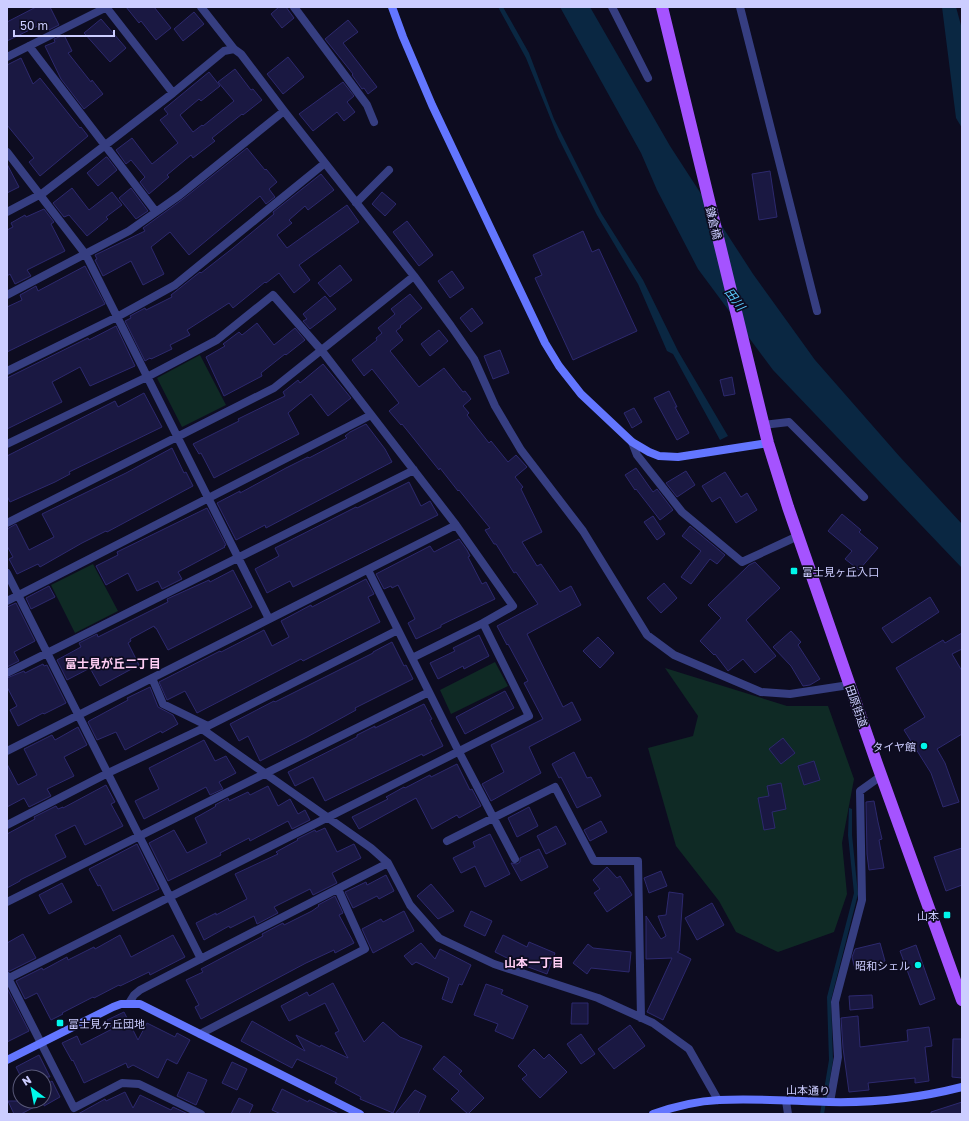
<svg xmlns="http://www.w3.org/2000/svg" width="969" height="1121" font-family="'Golos Text','Noto Sans JP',sans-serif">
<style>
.green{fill:#0f2a25}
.water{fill:#0a2742}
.building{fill:#1a1842;stroke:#2d296e}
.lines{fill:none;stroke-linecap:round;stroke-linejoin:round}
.street{stroke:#363e81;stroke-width:8}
.secondary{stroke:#6376ff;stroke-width:8}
.primary{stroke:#a553ff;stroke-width:12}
.poi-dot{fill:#00f7eb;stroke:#0d0c20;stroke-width:1.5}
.labels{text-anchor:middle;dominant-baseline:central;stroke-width:3.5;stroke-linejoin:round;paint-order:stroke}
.street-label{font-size:11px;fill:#cccdff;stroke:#0d0c20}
.poi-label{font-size:11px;fill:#cccdff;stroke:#0d0c20;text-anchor:end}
.water-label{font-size:12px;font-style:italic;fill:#5acbff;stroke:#0d0c20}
.neighbourhood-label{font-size:12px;font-weight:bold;fill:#ffcef4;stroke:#0d0c20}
</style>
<rect width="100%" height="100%" fill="#0d0c20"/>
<path class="green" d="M200,355L226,405L182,427L157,378Z
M93,564L118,611L75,633L51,585Z
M495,662L508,686L451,714L440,690Z
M665,668L787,706H828L854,779L842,843L847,894L834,932L778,952L736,932L719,901L676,846L648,748L693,736L698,716Z"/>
<path class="water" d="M498,7H503L529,53L554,119L601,213L643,280L678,351L728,436L720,440L673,354L667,351L638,284L597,215L558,137L526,58Z
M560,7H590L670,146L753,274L815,360L900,457L962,524V568L773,370L698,269L657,190L641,153Z
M942,7H956L962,29V128L956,118Z
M849,808L852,809V835L858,894L831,1000L833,1060L824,1114H820L829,1060L827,997L854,893L848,835Z"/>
<path class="building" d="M36,7H50L59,25L49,30L46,22L7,41V22Z
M126,7H154L171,28L156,40L141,21L139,23Z
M279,7H286L294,18L282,28L271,14Z
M194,12L204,24L183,41L174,29Z
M101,19L126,48L110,62L84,33Z
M348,20L358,32L343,43L377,87L368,94L364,88L362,89L352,75L353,74L325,39Z
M64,35L72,51L68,53L91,82L92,80L103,94L84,109L61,79L45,46L55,42L54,39Z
M288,57L304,77L283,94L267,74Z
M21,58L33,84L40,78L80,128L81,127L88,136L40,176L29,162L34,158L7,125V65Z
M235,69L251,90L253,89L262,100L243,115L242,114L212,138L215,141L193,158L191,155L167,175L169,177L149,194L140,182L145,177L131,160L126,164L116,150L132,138L152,164L178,143L160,120L168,114L164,109L209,72L220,86L201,101L199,99L180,115L193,132L202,125L203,126L234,101L218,82Z
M343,82L354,96L347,102L355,112L344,121L337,112L313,131L299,114Z
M247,148L265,170L266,169L277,182L269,189L275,197L266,204L260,196L189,255L170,232L151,247L164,274L143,285L131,261L103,276L95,260L97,259L95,255L145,231L143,228L183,199Z
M106,157H107L117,170L98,186L87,173Z
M7,164L19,187L7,193Z
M770,171L777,217L759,220L752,174Z
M321,174L334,190L308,210L305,206L289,220L292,223L277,235L287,248L347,205L359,222L299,265L310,280L294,293L279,273L266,283L265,282L233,308L229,303L187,330L190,335L170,345L172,349L151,359L150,358L145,361L125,321L131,318L130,316L145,308L146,310L172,297L171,295L200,272L201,273L233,248L274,214L273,212Z
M72,188L89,210L112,192L122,205L106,217L108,219L87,236L69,215L64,217L53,203Z
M131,188L148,211L136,219L119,198Z
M382,192L396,204L385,216L372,204Z
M44,209L54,222L51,224L65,251L27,270L31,276L15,284L10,274L7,276V230L13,227L11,223L25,215L26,217Z
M407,221L433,255L419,266L393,232Z
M583,231L592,252L599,249L637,331L573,360L535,278L542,275L533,255Z
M340,265L352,280L330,297L318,283Z
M85,266L105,304L7,352V307L22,300L20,295L36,286L38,291Z
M452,271L464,288L450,298L438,281Z
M410,294L422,308L400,326L401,327L396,331L403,340L390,351L419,387L444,368L463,392L465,391L471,399L463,406L469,413L467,415L489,443L491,441L508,462L516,455L527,467L515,477L523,487L521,489L542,532L522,542L537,566L541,564L560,592L571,586L581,605L527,634L563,707L572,702L581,720L529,747L541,773L491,801L482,784L504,772L491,745L543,719L524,683L528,681L508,644L507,645L497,626L538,604L516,572L514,573L496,544H494L485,530L490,528L459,490L458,491L440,468L439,470L402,424L401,425L389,411L399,403L372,369L364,376L352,360L377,340L376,338L382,333L378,328L395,314L391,309Z
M325,296L336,309L310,329L303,321L307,319L303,314Z
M472,308L483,323L471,332L460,318Z
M257,323L274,345L295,328L305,340L286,355L285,354L261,373L262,376L224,396L206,357L225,346L223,344L239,332L242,335Z
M116,326L135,366L90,386L80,367L52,382L62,402L7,429V378L88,338L89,340Z
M439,330L448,341L430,356L421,344Z
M500,350L509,373L493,379L484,356Z
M323,364L351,398L328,416L311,394L288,413L299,434L214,478L201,453L199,454L193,444L239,421L238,419L285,396L283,392L298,380L300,383Z
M732,377L735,394L724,396L720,380Z
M669,391L677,407H675L689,433L677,440L654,398Z
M144,393L162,427L69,472L70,474L55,482L10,502L7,496V456L115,401L118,407Z
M634,408L642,422L632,428L624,413Z
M366,424L385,449L392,462L266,528L265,525L236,540L217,503L240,491V493L286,468L308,457L309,458L347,438L345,436L350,432Z
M172,448L184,473L186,472L193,486L107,532L106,531L82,543L40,567L38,564L17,574L9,559L13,557L7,546V529L16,524L29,550L54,537L42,514L126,473Z
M636,468L653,492L657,489L673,510L660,520L636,489L635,490L625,475Z
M686,471L695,485L677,497L666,483Z
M725,472L741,497L747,493L757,510L736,523L720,497L712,502L702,486Z
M409,482L421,506L430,501L438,515L293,587L290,581L267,593L255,569L279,556L275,548L356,507L357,508Z
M207,508L226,545L224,546L225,547L178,572L182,579L162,589L158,581L137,591L128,573L106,585L96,566L118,555L117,552Z
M842,514L861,530L859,532L878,548L859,570L845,559L852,551L828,531Z
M653,516L665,534L657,540L644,522Z
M690,526L725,555L717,564L710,559L691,584L681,577L701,551L682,536Z
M459,539L467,550L470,556L468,557L482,584L486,582L495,599L441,625V627L416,639L408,623L415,619L398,585L392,588L391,586L384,589L376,574L430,546L434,552Z
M755,562L780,588L746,620L776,656L755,673L743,659L728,671L715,654L714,655L700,641L721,618L708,605L749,565Z
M233,570L252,607L168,650L156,628H155L154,626L130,639L131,641L128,643L139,665L100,686L90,668L67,680L57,660L81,647L79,643L97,634L98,637L168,602L167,599L209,580L210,582Z
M366,579L374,594L368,597L380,622L303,661L301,659L197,713L185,691L167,700L159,682L220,651L221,652L264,630L272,646L289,637L281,621L311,605L312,607Z
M664,583L677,598L661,613L647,598Z
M49,586L55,597L31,609L26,598Z
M930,597L939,612L892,643L882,628Z
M16,603L35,641L14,652L19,661L7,667V607Z
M791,631L801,642L798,645L820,679L810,685L803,686L791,666L773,647Z
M962,633V649L952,654L962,671V734L937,749L945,763L959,802L943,807L931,773L904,730L925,717L896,668L943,640L945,643Z
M479,635L489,656L464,669L463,666L438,679L430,663L455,651L453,648Z
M598,637L614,653L600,668L583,651Z
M392,642L404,666L406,665L413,679L355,708L356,710L307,737L260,761L248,736L239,741L230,724L274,701L275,702L373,653V652Z
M43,664L44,666L47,665L66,703L44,714L43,713L18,726L10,710L17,706L7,687V678L24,671L25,673Z
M150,687L158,707L173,715L178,724L162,733L161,731L125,750L116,732L97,740L88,722L89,721L128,700L127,698Z
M505,691L514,708L465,734L456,717Z
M424,704L432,719L430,720L443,746L423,756L422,754L325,801L313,777L295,786L288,772L357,737V735L375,726V728Z
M78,727L87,745L64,757L74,776L47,789L51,796L29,807L24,798L7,807V764L18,785L37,775L24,749L52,735L55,740Z
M783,738L795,753L781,764L769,749Z
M204,740L215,761L226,756L236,773L219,782L223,789L210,795L206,787L144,819L135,801L159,789L149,768Z
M574,752L587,778L591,777L601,796L577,808L561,777L559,778L552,764Z
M814,761L820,780L804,785L798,766Z
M457,764L470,790L472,789L481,806L479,807L459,818L457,815L432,829L416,798L359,829L352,817L388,799L386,797L404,787L405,788L430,775L431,777Z
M781,783L786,809L772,812L775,828L764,830L758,798L769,796L767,786Z
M106,785L115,802L111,804L123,826L85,845L75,825L55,835L66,857L20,880V881L7,888V834L35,819L34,817L56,806L58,809L63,807V808Z
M268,786L278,806L290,799L298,814L305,810L310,820L292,829L288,821L250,841L249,838L220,853L221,855L168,881L149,843L174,830L187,853L207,843L195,818L213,808L216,806L215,805L228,798L229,801L248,792L250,795Z
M874,801L878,822L882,839L879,840L884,868L869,870L867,854L866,802Z
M529,807L538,826L517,837L508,818Z
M601,821L607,832L590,841L584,830Z
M556,826L566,844L546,854L537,836Z
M325,828L337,852L354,844L361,858L332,873L337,883L313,895L310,889L274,907L278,913L257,924L254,916L230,928L229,926L204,940L196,923L216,913V915L247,899L235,874L278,854L276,852L298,840L297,839L315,830L316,832Z
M490,834L510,874L485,887L475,866L461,873L453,858L475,847L473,842Z
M137,844L159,889L113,911L100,885L98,886L89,869Z
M962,848V885L946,891L934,857Z
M539,849L548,867L521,881L511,863L517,864L520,862V858Z
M607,867L617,878L620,876L632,895L607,912L594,893L600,889L593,880Z
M661,871L667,886L649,893L644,878Z
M386,875L394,891L379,899L377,896L353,908L345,892L366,882L367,885Z
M62,883L72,902L49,914L39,895Z
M431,884L454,911L438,919L417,896Z
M669,892L683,894L679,951L677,952L691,959L663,1020L647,1012L672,958L646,959V916L661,939L666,936L658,916L666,915Z
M335,896L343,913L339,915L354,943L335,953L334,950L306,963L201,1019L195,1007L199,1005L186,980L203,972L201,969L263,936L262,934L283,923L284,925L312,911L319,906L318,905Z
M712,903L724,925L697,940L685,918Z
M404,911L414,931L373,953L362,929L381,919L383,922Z
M471,911L492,921L485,936L464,926Z
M23,934L36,958L10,971H7V943Z
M120,935L131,957L173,935L185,957L150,975L149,972L120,986L119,985L94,998L93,997L62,1013L63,1014L51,1020L37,993L25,999L16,981L42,968L43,970L67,957L68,960L94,947L95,949Z
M503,935L527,947L529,942L555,953L547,974L515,962L495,952Z
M421,943L435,959L440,949L471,965L462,985L459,984L452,1003L442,999L449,978L416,962L412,965L404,956Z
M880,943L885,961L855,969L852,957L855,949Z
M588,944L593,948L631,952L629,972L591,968L587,974L573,963Z
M916,945L935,999L920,1005L900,951Z
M333,983L364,1042L383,1022L400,1037L422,1046L393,1113L360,1099L361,1097L335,1083L337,1078L297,1059L292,1068L241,1041L252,1021L305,1051L296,1035L320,1047L321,1045L348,1058L335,1033L339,1031L325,1003L289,1021L281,1006L307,992L309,996Z
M486,984L503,990L501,994L528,1006L513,1039L495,1031L498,1024L474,1015Z
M7,988L29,1031L7,1042Z
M872,995L873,1008L850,1010L849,996Z
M572,1003H588V1024H571Z
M124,1012L138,1040L147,1023L175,1037L177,1033L190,1040L177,1064L167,1059L158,1078L133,1065L128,1068L126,1063L84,1083L73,1060L72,1061L62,1043L77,1036L81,1045L112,1029L107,1020Z
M858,1016L860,1047L908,1041L907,1030L929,1027L932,1046L925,1047L929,1081L915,1083V1078L868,1083L869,1090L849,1092L843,1048L841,1018Z
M630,1025L645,1046L614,1069L598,1049Z
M581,1034L595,1054L581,1064L567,1044Z
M953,1039H962V1078L952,1077Z
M534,1049L544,1059L549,1054L567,1072L540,1098L522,1079L527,1075L518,1066Z
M39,1055L50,1077H21L16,1067Z
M444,1056L462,1071L459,1074L484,1098L468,1114L451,1099L459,1091L433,1069Z
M232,1062L247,1069L237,1090L222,1083Z
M188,1072L207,1080L196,1105L177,1096Z
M52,1081L60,1097L44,1106V1102L21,1114H14L8,1101H44V1086Z
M282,1089L308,1102L309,1100L339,1114H281L272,1110Z
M415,1090L426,1096L418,1114H395Z
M125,1092L133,1108L140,1095L171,1110L173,1107L188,1114H78L105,1099L106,1101Z
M239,1098L253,1105L249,1114H231Z
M962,1102V1114H931V1112Z"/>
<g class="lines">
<path class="street" d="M106,7L173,93
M201,7L234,49
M294,7L367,105L374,122
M612,7L648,78
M740,7L817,311
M29,46L156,212
M7,57L107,7
M7,152L86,255L269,619
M356,203L389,170
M7,212L43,193L173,93L224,51L234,49L241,54L284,111L414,276L451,326L474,359L495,406L521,450L583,531L647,635L674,655L761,692L790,694L849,685
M7,295L129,231L180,195L284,111
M7,371L117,317L175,285L325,163
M763,425L789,422L864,497
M632,442L637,455L682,512L742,562L798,536
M7,444L147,377L217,340L273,295L322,351L456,525L513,606L483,623L529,716L7,979
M7,523L274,388L414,276
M368,570L459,752L515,859
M7,573L201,959
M7,601L371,415
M412,658L483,623
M7,673L414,470
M152,678L163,704L208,726
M202,729L371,848L388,863L410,905L439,938L494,964L598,998L653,1023L689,1049L718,1100
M7,751L456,525
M7,825L108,773L208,726L398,630
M447,841L555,787L594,861H638L641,1018
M7,902L429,692
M7,976L74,1108L122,1083L139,1084L201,1114
M129,1003L134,995L140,990L388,863
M200,1034L365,949L338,889
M786,1101L788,1114
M830,1102L838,1057L835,1002L862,900L860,791L881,776"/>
<path class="secondary" d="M392,7L403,37L432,105L545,343L559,366L581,394L632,442L649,452L659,456L678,457L768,443
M7,1060L113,1007L121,1004H140L360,1114
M653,1114C673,1107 697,1101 719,1100C755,1098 792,1101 829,1102C873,1103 919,1098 962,1087"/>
<path class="primary" d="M662,7L768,443L788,507L877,764L962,1000"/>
</g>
<g class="poi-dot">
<rect x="790" y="567" width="8" height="8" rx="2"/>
<circle cx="924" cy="746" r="4"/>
<rect x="943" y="911" width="8" height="8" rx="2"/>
<circle cx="918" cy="965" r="4"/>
<rect x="56" y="1019" width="8" height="8" rx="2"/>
</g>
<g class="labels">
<g class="street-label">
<text transform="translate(714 223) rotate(76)">鎌倉橋</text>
<text transform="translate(857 706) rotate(71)">田原街道</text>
<text transform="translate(808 1090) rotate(1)">山本通り</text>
</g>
<g class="poi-label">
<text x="802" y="571" text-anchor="start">富士見ヶ丘入口</text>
<text x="916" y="746">タイヤ館</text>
<text x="939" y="915">山本</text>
<text x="910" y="965">昭和シェル</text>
<text x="68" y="1023" text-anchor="start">富士見ヶ丘団地</text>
</g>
<g class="water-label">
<text transform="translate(735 299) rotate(53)">田川</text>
</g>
<g class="neighbourhood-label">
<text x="113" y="663">富士見が丘二丁目</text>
<text x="534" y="962">山本一丁目</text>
</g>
</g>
<rect width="969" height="1121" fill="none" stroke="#cccdff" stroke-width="16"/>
<g transform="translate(32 1089) rotate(328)"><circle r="19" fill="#0d0c20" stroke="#595979"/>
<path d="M0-3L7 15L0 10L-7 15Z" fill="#00f7eb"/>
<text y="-6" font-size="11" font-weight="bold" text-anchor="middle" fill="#cccdff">N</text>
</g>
<path d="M14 30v6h100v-6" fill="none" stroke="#cccdff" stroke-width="2"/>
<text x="20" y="30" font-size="12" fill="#cccdff" stroke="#0d0c20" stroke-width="3" paint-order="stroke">50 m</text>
</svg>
